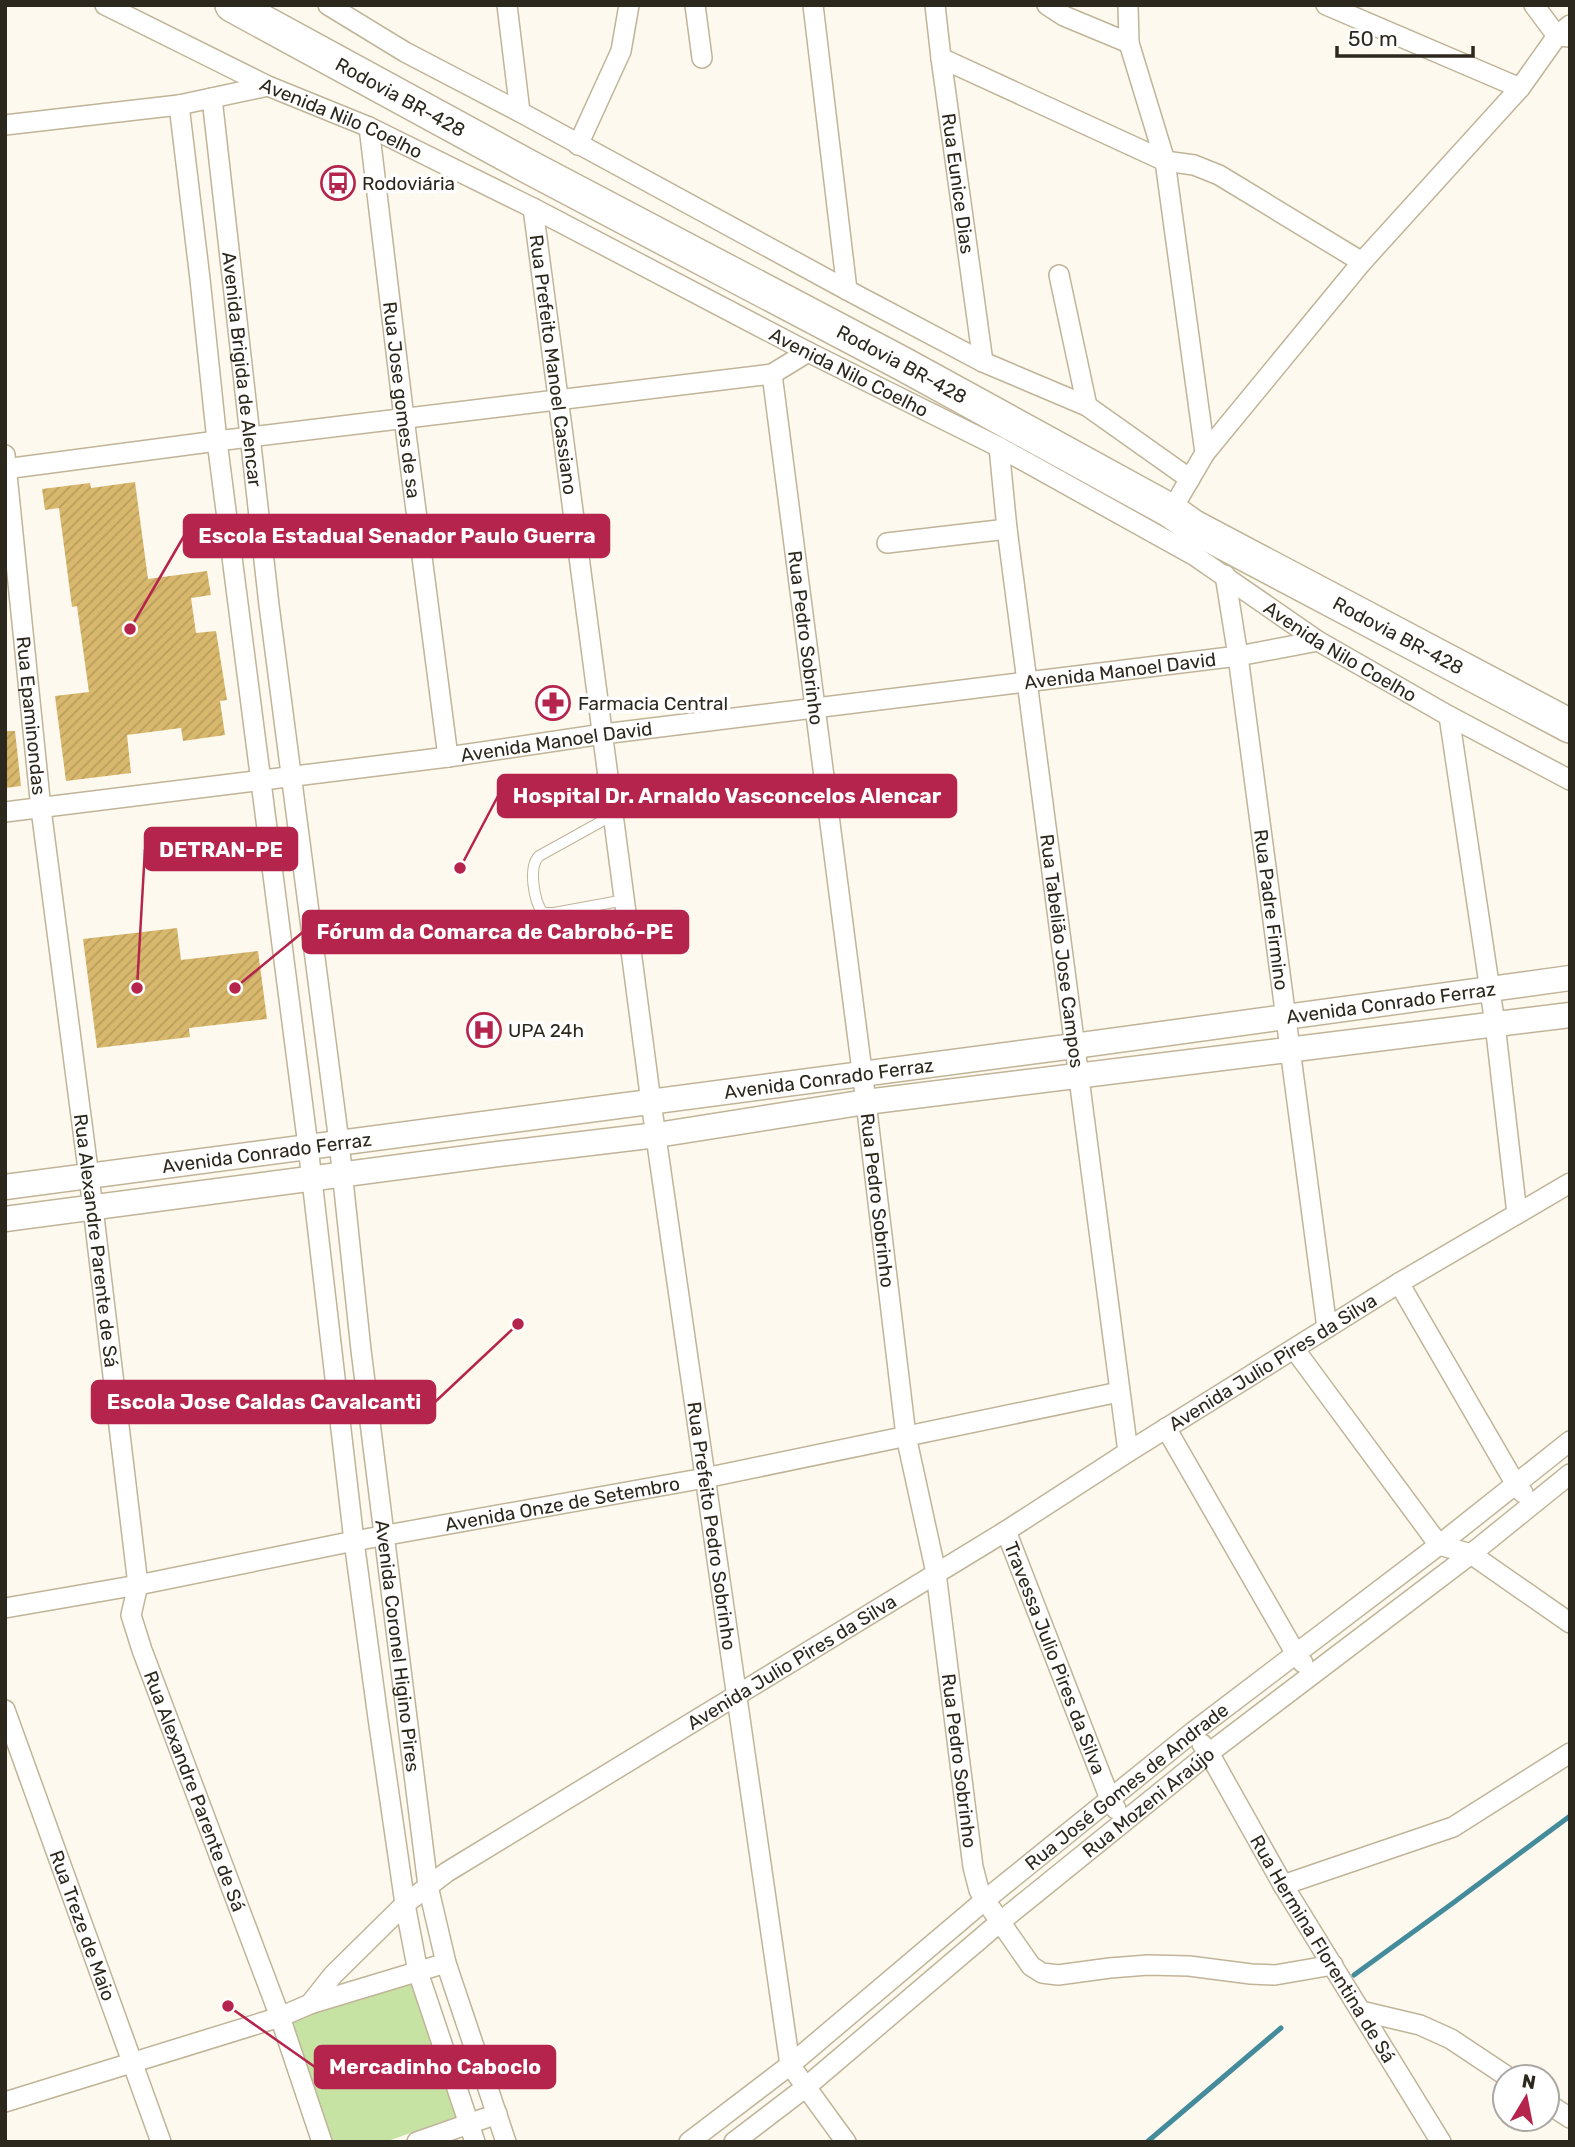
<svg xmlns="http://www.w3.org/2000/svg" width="1575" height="2147" font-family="Rubik,sans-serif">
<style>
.grass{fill:#c6e3a4}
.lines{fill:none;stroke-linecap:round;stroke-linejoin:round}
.stream{stroke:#448c9c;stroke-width:5}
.building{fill:url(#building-hatch)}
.service-casing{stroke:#c0b498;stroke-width:12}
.minor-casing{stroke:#c0b498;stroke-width:22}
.tertiary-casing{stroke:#c0b498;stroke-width:27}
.trunk-casing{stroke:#c0b498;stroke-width:36}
.service{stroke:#fff;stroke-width:10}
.minor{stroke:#fff;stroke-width:19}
.tertiary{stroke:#fff;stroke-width:24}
.trunk{stroke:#fff;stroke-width:33}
.labels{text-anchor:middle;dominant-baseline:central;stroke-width:7;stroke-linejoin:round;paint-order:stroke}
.street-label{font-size:19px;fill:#2d281d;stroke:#fff}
.poi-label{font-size:19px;fill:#2d281d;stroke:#fff;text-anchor:start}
.leader{fill:none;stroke:#b5244c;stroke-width:2.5}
.callout-dot{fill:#b5244c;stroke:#fff;stroke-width:2.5}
.callout{fill:#b5244c;stroke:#b5244c;stroke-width:2.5}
.callout-label{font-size:21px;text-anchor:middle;font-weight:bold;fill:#fff}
</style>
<defs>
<pattern id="building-hatch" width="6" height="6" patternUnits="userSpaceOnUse" patternTransform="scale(1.75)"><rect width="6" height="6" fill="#d8b86c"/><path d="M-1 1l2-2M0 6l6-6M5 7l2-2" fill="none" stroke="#ba9e5d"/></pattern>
</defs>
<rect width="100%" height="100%" fill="#fef9ee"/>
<path class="grass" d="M413,1982L459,2116L385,2142H328L288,2021Z"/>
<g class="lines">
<path class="stream" d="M1354,1975L1453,1903L1570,1816
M1147,2142L1281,2028"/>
</g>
<path class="building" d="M135,482L148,579L207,571L211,595L191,598L196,633L216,631L227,700L220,701L225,735L183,741L181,728L127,735L131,773L66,781L55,696L89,692L77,606L72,607L59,508L45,510L42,489L90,483L91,488Z
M5,731H15L21,786L5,788Z
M177,928L181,960L258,951L267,1019L189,1028L190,1037L97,1048L83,939Z"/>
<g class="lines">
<g class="service-casing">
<path id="service" d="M613,815L539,856C528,867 534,902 543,913H554L625,900"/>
</g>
<g class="minor-casing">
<g id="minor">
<path id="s1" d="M105,5L268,86L369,127L533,208L808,352L999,447L1195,556L1318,641L1449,716L1570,780"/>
<path d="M328,5L405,52L520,112L847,290L983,362L1087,406L1190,479"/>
<path d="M507,5L520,112"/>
<path d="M695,5L702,58"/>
<path d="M813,5L847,290"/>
<path id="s2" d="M935,5L941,58L983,362"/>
<path d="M1047,5L1064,16L1129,43"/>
<path d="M1128,5L1129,43L1165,161L1205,453"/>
<path d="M1326,5L1520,88"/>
<path d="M1534,5L1557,36L1570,37"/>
<path d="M941,58L1165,161L1194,165L1219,175L1362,262"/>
<path id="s3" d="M212,98L269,605L339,1142L361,1350L428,1886L446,1963L506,2142"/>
<path d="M179,105L200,279L217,441L308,1146L354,1541L378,1718L405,1904L418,1972L475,2142"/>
<path d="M5,125L179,105L268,86"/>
<path id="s4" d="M369,127L404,418L448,757"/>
<path d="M578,145L621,51L629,5"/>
<path id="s5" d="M533,208L651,1102L790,2065L846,2142"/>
<path d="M1059,275L1087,406"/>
<path id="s6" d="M772,374L866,1102L906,1436L936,1573L973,1867L979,1890L985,1900L1031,1966L1042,1973L1058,1975L1110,1968L1148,1965L1189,1966L1251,1974L1275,1975L1333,1965"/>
<path id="s7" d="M999,447L1007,529L1128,1452"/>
<path id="s8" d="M5,455L41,809L93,1208L138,1585L131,1615L142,1650L280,2017L322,2142"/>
<path d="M5,469L217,441L772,374L808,352"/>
<path d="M1171,511L1205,453L1362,262L1520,88L1557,36L1570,25"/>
<path d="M887,543L1007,529"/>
<path id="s9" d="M1225,575L1238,656L1327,1328"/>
<path d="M1449,716L1495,1024L1517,1214"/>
<path id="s10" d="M5,812L448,757L603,734L1238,656L1318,641"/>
<path d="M1399,1283L1515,1483L1523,1493"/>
<path d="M1295,1350L1439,1545L1471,1554L1570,1623"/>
<path d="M1166,1428L1296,1654L1303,1663"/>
<path id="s11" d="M1006,1531L1110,1799L1116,1809"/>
<path id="s12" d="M5,1608L138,1585L354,1541L705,1478L1119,1392"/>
<path id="s13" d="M5,1710L161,2142"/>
<path id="s14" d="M1202,1744L1209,1753L1283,1885L1441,2142"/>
<path d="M1283,1885L1453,1827L1570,1753"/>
<path d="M310,2004L446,1963"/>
<path d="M1361,2011L1420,2025L1451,2039L1508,2077"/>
<path id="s15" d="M5,2102L280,2017L310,2004L333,1975L405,1904L447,1872L1006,1531L1128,1452L1399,1283L1570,1183"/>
<path d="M1547,2103L1570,2118"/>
<path d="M417,2142L497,2114"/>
<path id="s16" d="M689,2142L790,2065L985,1900L1193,1732L1439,1545L1570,1441"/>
<path id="s17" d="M734,2142L806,2087L1000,1922L1209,1753L1471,1554L1570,1474"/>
</g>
</g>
<g class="tertiary-casing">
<g id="tertiary">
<path id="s18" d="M5,1187L1074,1046L1570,978"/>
<path d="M5,1219L498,1154L657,1135L866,1102L1570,1015"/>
</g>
</g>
<g class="trunk-casing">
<g id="trunk">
<path id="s19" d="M232,5L531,168L903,364L1171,511L1192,526L1570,726"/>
</g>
</g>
<use href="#service" class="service"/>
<use href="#minor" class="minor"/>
<use href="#tertiary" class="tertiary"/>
<use href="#trunk" class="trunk"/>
</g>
<defs>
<g id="bus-ring" transform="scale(1.75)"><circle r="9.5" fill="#fff" stroke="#b5244c" stroke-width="1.5"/><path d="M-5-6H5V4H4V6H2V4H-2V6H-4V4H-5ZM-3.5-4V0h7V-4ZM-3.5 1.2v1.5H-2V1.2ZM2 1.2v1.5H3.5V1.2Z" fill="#b5244c"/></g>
<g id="pharmacy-ring" transform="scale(1.75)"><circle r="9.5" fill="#fff" stroke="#b5244c" stroke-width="1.5"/><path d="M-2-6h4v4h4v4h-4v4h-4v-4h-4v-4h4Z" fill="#b5244c"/></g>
<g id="hospital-ring" transform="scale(1.75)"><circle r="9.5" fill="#fff" stroke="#b5244c" stroke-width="1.5"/><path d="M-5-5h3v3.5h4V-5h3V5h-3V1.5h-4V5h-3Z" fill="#b5244c"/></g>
</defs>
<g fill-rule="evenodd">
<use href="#bus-ring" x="338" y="183"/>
<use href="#pharmacy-ring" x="553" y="703"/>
<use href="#hospital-ring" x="484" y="1030"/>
</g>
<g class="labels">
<g class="street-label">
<text stroke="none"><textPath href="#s19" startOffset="192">Rodovia BR-428</textPath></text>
<text stroke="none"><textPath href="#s1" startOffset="262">Avenida Nilo Coelho</textPath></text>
<text stroke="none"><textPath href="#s2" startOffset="180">Rua Eunice Dias</textPath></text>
<text stroke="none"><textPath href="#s5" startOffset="158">Rua Prefeito Manoel Cassiano</textPath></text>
<text stroke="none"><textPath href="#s19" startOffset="760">Rodovia BR-428</textPath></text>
<text stroke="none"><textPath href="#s3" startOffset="273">Avenida Brigida de Alencar</textPath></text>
<text stroke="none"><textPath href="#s1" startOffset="830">Avenida Nilo Coelho</textPath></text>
<text stroke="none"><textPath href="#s4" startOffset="275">Rua Jose gomes de sa</textPath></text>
<text stroke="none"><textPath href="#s19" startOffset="1326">Rodovia BR-428</textPath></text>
<text stroke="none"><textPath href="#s6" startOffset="266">Rua Pedro Sobrinho</textPath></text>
<text stroke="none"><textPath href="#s1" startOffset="1396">Avenida Nilo Coelho</textPath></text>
<text stroke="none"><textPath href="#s10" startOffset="1124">Avenida Manoel David</textPath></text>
<text stroke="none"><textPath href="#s8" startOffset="262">Rua Epaminondas</textPath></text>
<text stroke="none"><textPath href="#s10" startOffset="556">Avenida Manoel David</textPath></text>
<text stroke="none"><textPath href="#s9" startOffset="338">Rua Padre Firmino</textPath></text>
<text stroke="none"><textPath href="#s7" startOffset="508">Rua Tabelião Jose Campos</textPath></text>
<text stroke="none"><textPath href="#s18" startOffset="1398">Avenida Conrado Ferraz</textPath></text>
<text stroke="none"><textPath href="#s18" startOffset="831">Avenida Conrado Ferraz</textPath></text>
<text stroke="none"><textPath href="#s18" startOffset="264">Avenida Conrado Ferraz</textPath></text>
<text stroke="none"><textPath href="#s6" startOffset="833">Rua Pedro Sobrinho</textPath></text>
<text stroke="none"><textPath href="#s8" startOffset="791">Rua Alexandre Parente de Sá</textPath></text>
<text stroke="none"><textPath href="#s15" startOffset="1482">Avenida Julio Pires da Silva</textPath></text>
<text stroke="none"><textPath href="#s12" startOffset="567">Avenida Onze de Setembro</textPath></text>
<text stroke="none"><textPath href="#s5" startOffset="1330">Rua Prefeito Pedro Sobrinho</textPath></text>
<text stroke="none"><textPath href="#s3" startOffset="1559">Avenida Coronel Higino Pires</textPath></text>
<text stroke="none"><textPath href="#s11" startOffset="136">Travessa Julio Pires da Silva</textPath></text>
<text stroke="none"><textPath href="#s15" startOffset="915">Avenida Julio Pires da Silva</textPath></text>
<text stroke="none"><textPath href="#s6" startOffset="1400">Rua Pedro Sobrinho</textPath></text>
<text stroke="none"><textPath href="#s16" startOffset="564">Rua José Gomes de Andrade</textPath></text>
<text stroke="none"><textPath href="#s8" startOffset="1356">Rua Alexandre Parente de Sá</textPath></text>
<text stroke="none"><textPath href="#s17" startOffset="536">Rua Mozeni Araújo</textPath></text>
<text stroke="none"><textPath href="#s13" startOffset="229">Rua Treze de Maio</textPath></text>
<text stroke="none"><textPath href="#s14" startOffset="238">Rua Hermina Florentina de Sá</textPath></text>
</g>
<g class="poi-label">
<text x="362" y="183">Rodoviária</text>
<text x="578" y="703">Farmacia Central</text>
<text x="508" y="1030">UPA 24h</text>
</g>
</g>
<path class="leader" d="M130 629L184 536M460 868L498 796M137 988L145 849M235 988L303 932M518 1324L435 1402M228 2006L315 2067"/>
<g class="callout-dot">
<circle cx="130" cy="629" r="7"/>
<circle cx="460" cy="868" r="7"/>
<circle cx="137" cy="988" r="7"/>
<circle cx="235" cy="988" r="7"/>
<circle cx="518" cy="1324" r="7"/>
<circle cx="228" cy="2006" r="7"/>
</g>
<g class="callout">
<rect x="184" y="515" width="425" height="42" rx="7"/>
<rect x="498" y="775" width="458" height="42" rx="7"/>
<rect x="145" y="828" width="152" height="42" rx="7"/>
<rect x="303" y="911" width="385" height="42" rx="7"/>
<rect x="92" y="1381" width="343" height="42" rx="7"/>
<rect x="315" y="2046" width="240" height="42" rx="7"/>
</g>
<g class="callout-label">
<text x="397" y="543">Escola Estadual Senador Paulo Guerra</text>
<text x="727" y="803">Hospital Dr. Arnaldo Vasconcelos Alencar</text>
<text x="221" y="857">DETRAN-PE</text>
<text x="495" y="939">Fórum da Comarca de Cabrobó-PE</text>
<text x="264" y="1409">Escola Jose Caldas Cavalcanti</text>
<text x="435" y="2074">Mercadinho Caboclo</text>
</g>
<rect width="1575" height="2147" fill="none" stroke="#2d281d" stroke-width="14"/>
<g transform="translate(1526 2098) rotate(10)"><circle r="33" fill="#ffffff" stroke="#aba9a5" stroke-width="2"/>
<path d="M0-5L12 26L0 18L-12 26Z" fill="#b5244c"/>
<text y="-10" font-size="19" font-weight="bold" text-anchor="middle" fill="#2d281d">N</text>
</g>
<path d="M1337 46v10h136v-10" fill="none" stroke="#2d281d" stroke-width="3.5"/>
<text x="1348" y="46" font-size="21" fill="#2d281d" stroke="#ffffff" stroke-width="5" paint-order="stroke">50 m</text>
</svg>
